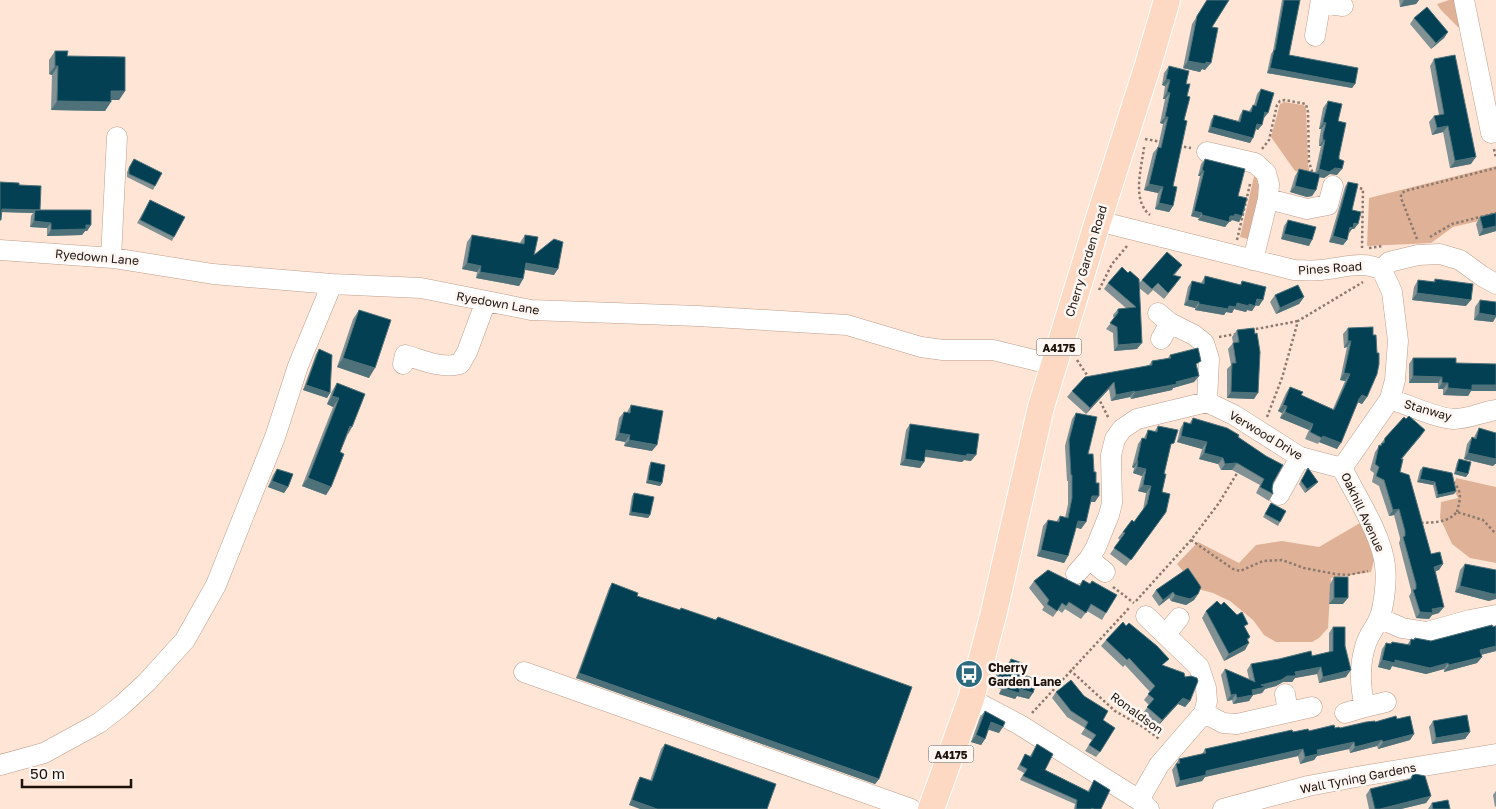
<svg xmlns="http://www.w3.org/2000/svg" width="1496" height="809" font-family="'Golos Text',sans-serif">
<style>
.green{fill:#dfb297}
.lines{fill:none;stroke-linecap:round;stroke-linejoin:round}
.minor-casing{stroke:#bd9e8c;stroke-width:21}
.major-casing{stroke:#fff;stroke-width:28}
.path{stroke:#8d7a6f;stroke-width:2.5;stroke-dasharray:2.5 2.5;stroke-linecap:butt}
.minor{stroke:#fff;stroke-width:20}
.major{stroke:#fdd9c3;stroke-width:26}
.wall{fill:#829294}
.shaded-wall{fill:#4f727a}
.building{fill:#044053;stroke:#4f727a}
.labels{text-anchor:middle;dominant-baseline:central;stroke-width:5;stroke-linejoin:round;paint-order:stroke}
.shield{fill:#fdf6f2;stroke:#605650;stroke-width:1}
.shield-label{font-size:11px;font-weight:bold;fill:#1d120b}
.street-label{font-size:12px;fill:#1d120b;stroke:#fdf6f2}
.poi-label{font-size:12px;font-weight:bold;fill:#1d120b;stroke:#fdf6f2;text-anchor:start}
</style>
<rect width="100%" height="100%" fill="#ffe5d5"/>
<path class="green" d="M1449,0H1455L1462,26L1459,28L1441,10L1437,4Z
M1284,102L1303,105L1306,107L1308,164L1310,174L1295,171L1271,137L1280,104Z
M1496,166V217L1453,227L1431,243L1367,246L1369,198Z
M1255,172L1262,182L1252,234L1248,239L1240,237Z
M1456,478L1496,487V563L1470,558L1452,544L1440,518L1441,502L1458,498L1453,488Z
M1360,523L1375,556L1371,572L1331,578L1328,628L1319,638L1312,642H1276L1264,635L1253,620L1230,601L1213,593L1198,589L1177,564L1198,542L1239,563L1256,545L1282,541L1319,547Z"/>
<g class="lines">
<g class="minor-casing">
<path id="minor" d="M1464,0L1491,133
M1321,3L1343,6
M1315,36L1321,0
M1207,152L1255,163L1266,173L1269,184L1268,199L1253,260
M1268,199L1307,209L1328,205L1333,186
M1098,221L1294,270C1303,270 1312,271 1321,270C1343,268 1362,260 1382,270L1389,262L1418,255L1440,254L1460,260L1482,276L1496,284
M0,250L113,258L213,274L332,284L421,288L531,310L698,316L847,325L921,347L943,350H993L1054,365
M111,258L117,137
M1158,313L1170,323L1194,335L1204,343L1209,359L1207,402
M1161,339L1170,323
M403,364L405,355C423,360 441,369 460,364L467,352L486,301
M1390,399C1409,405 1435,418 1454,419C1468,419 1482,412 1496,410
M1279,495L1300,457
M1089,559L1105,572
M1076,574L1089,559L1096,547L1109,515L1112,503L1111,455L1115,439L1122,429L1137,419L1207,402L1234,415L1300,457L1342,468
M1146,616L1199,667L1206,688L1207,701L1204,713
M1379,618L1402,628L1427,632L1470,620L1496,615
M1166,634L1179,618
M524,672L911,809
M1285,694L1288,712
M971,699L1020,725L1139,800L1149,809
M1365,707L1386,702
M1345,713L1365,707C1360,687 1359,667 1365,647C1367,637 1375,628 1379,619C1384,607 1387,580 1385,566C1382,535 1356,496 1342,468L1390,399L1395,380L1398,341L1392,292L1382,270
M0,765L44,753L99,723L121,706L147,682L185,640L216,585L275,437L298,366L332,284
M1139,800L1159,765L1204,713L1223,723L1237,724L1312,707
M1223,809L1308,786L1356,777L1496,754"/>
</g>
<g class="major-casing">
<path id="major" d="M931,809L971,699L993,616L1041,407L1098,221L1148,65L1167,0"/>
</g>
<path class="path" d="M1145,139L1162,142
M1179,146L1191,148
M1144,147C1142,167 1131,200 1150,215
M1262,149L1269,140L1277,105L1280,101L1285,100L1306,104L1308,112L1309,162L1313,174
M1494,149L1496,158
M1355,187L1363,189L1362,248
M1430,237L1452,224L1496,213
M1417,239L1401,198V194L1405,191L1496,168
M1237,240L1250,184
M1369,248L1383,246
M1099,290L1112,264L1127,246
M1251,330L1298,321
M1219,337L1236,334
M1077,360L1089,378
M1098,397L1109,419
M1267,417L1282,378L1298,321L1363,282
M1453,482C1463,492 1460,499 1457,512
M1421,523C1435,522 1447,523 1457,512L1483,520L1496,534
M1191,540L1233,569L1240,571L1263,561L1282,560L1304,568L1335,574L1348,575L1368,571
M1113,587L1134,603
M1136,601L1191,540L1219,503L1239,470
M1070,670L1115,711L1143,727L1159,739
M1032,713L1130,607"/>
<use href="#minor" class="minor"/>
<use href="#major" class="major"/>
</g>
<path class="wall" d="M1207,0H1229L1212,27L1205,70L1202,69L1200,72L1183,68L1192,24Z
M1282,0H1300L1289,55L1355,84L1352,88L1267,73L1271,54L1273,51Z
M1399,0H1419L1416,4L1400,7Z
M1414,18L1448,32L1444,38L1431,49L1410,24Z
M55,51L67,56L125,91L119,100H111L105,111L51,110L52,75L49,74V60Z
M1434,59L1471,164L1450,168L1443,132L1432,135L1429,122L1434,116L1439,115L1430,66Z
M1169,66L1186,84L1187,96L1184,120L1173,186V206L1169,212L1155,209L1158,193L1144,190L1153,153L1158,147L1163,124L1160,123L1165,99H1163L1165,86L1162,85L1164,73Z
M1261,89L1264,118H1263L1258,130L1256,129L1250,143L1208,132L1211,120L1214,115L1238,121L1240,115L1243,110L1249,111L1253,105H1254L1257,94Z
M1328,101L1338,121L1339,156L1337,175L1330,174L1324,178L1319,177L1316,190L1312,196L1307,197L1290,192L1295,176L1299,169L1315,173L1321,146H1319V141L1321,129H1319L1323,108Z
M134,159L155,186L153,190L127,177V172Z
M1205,159L1238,196L1242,216L1239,222L1232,220L1230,222L1229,221L1225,227L1198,220L1199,218L1191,216L1200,176H1198L1201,164Z
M0,182L19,185L40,210L91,225L87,231H85L82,235L47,236V228L30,227L31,216L33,213L1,212Z
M1348,182L1352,210L1358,224L1354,229H1352L1349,233H1348L1347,240L1343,245L1329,242L1345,187Z
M150,200L174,237L172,241L137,223Z
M1496,213V231L1479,236L1476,224L1480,217Z
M1288,220L1309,246L1281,239L1284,226Z
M472,235L520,243L521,241L525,235L534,255L554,275L525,270L523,279L519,286L476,278L477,272L462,269L467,242Z
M1182,265L1174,276L1176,284L1164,299L1153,290L1148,295L1139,288L1137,349L1114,351L1113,333L1106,329L1114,319L1113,315L1118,309L1126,308L1104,289L1108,283L1128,273L1139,283L1142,280Z
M1205,276L1240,285L1242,281L1259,306L1256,305L1252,311L1247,310L1246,312L1234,309L1232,313L1226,312L1224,315L1195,310V308L1184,305L1188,287L1192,281L1201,283Z
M1435,279L1466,306L1412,300L1414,287L1418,280L1433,282Z
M1275,295L1304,297L1299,304L1276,314L1270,302Z
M1480,300L1493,322L1474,320L1475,307Z
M359,310L369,378L337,367L353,319Z
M1348,328L1373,335L1367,397L1362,404L1358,402L1337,449L1319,442L1318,444L1305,439L1309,430L1280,418L1282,413L1278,411L1286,393L1290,387L1301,395L1333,409L1345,381L1340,380L1347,347L1344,348L1343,334Z
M1237,330L1254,399L1227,398V369L1231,365L1228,349L1233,343L1232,337Z
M319,350L330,393L327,398L303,390L316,354Z
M1170,355L1197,368L1199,376L1194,382L1173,388L1172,390L1131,399L1130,397L1111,401L1109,389L1086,414L1067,397L1072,391L1149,365L1152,361L1168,358Z
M1413,358L1456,363L1471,391L1468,396L1443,395V389H1438V383H1409V364Z
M337,383L347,436L340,452L331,487L326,495L302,486L333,407L327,404L332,391Z
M631,405L652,451L624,446L625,442L615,440L619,418L624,412H627Z
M1076,413L1088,454L1095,502H1090L1086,522L1081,529L1076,527L1068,556L1064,563L1037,556L1043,526L1048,520L1056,522L1060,516L1065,518L1068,504V481H1067L1065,446L1072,419Z
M1193,418L1238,437L1273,483L1272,489L1273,494L1269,501L1256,493L1260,485L1232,470H1221L1218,464L1199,459L1202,449L1177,442L1180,429L1184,422L1189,424Z
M1406,419L1425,430L1402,459L1400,472L1431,554L1439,570L1436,571L1439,613L1432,615L1429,619L1416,618L1409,596L1411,593V590L1399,543L1400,540V538L1394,515L1389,516L1379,486L1372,482L1374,473L1370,470L1375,452L1385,438Z
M910,424L971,461L964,460L962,462L925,457L924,462L920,468L900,465L906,430Z
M1158,426L1170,449L1164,474L1162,492L1166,512L1126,566L1110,554L1120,540L1118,538L1132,520L1134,522L1143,510L1146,493L1138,491L1142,476L1133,473L1134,468L1132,467L1138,444L1142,438H1144L1148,430L1154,432Z
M1479,428L1495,464L1493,466L1464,459L1467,444L1472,437L1474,438L1475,435Z
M1459,459L1468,474L1466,477L1454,474L1457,462Z
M651,462L662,483L660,486L646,483L649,466Z
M1423,467L1456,491L1454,494L1436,498L1433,485L1417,482L1420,470Z
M1308,468L1315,485L1305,493L1299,484Z
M277,469L288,487L284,493L268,487L273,475Z
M634,493L650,515L648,518L629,515L632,496Z
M1271,503L1280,522L1278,526L1263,517Z
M1465,564L1489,601L1455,592L1460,570Z
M1334,577L1343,604H1329L1330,584Z
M1083,580L1106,613L1102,620L1087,611L1081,619L1065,609L1062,613L1058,610L1053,617L1042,610L1044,607L1029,588L1034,581L1079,586Z
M612,583L637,596L680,610L681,608L715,620L718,617L879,779L875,784L576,678L609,588Z
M1156,590L1198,594L1194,600L1186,605L1171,601L1169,598L1159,606L1152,596Z
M1206,611L1245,628L1250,637L1248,640L1245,650L1224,661L1202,618Z
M1496,626V651L1481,655L1482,657L1477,663L1444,672V669L1426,674L1392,666L1390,670L1378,667L1382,649L1386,643L1390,644L1392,642L1407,645L1411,639L1414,640L1415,638L1431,641Z
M1333,627L1345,646L1346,677L1319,683L1317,674L1295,678L1292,682H1283L1276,686L1265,689L1262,693L1253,695L1249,701L1233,704L1232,700L1227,701L1221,675L1225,669L1249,679L1247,670L1251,664L1312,656L1329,652V633Z
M1106,640L1164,666L1190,701L1185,707L1178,704L1157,727L1143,713L1149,705L1144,700L1150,692L1125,665L1123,667L1101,646Z
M1011,659L1022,674L1029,699L1017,696L1015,699L999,694L1001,689L992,686L996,674L1001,668L1005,669L1007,665Z
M1056,692L1103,720L1100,752L1096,757L1085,751L1092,740L1081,734L1085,728L1067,717L1052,698Z
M985,711L999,733L988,729L985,739L981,745L971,742L980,717Z
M1397,719L1414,734L1410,740L1378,749L1377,746L1350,753L1349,749L1317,756L1314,760L1300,764L1298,756L1205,777L1202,781L1176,787L1172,770L1179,759L1202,754L1205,749L1293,732L1340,728Z
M1433,721L1470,732L1465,739L1432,744L1429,727Z
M665,744L767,809L629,805L637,782L640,777L650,781L661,749Z
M1037,744L1045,770L1088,791L1094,780L1101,809H1074L1075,804L1020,780L1024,773L1017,769L1025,754L1030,756Z
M1413,774L1431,796L1426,803L1401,809H1369L1366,795L1370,789L1409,780Z
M1496,791V806L1495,807L1493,795Z
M1432,803L1450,809H1428Z"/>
<path class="shaded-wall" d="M1404,0H1419L1416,4L1400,7Z
M1448,32L1444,38L1431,49L1436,43Z
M1188,61L1206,62L1211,63L1205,70L1202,69L1200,72L1183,68Z
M55,66H58L52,75L49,74Z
M1270,68L1355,84L1352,88L1267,73Z
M1166,79L1170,80L1165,86L1162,85Z
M111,91H125L119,100H105Z
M1167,92L1170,93L1165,99H1163Z
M57,101L111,102L105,111L51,110Z
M1265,112L1268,113L1264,118L1262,117Z
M1165,117H1168L1163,124L1160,123Z
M1323,122L1326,123L1321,129H1319Z
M1257,124L1262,125L1258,130L1254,128Z
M1448,126L1443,132L1432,135L1437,128Z
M1211,127L1253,138L1250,143L1208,132Z
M1323,140H1325L1321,146H1319Z
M1476,157L1471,164L1450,168L1455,161Z
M1335,168L1342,169L1337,175L1330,174L1324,178L1314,176L1319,169Z
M1202,170L1204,171L1200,176H1198Z
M1149,184L1163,187L1158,193L1144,190Z
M1295,186L1316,190L1312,196L1307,197L1290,192Z
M1159,203L1173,206L1169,212L1155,209Z
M2,209L40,210H35L33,213L0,212Z
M1194,211L1202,213L1199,218L1191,216Z
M1235,214L1242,216L1239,222L1232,220L1230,222L1227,221L1230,216Z
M1202,215L1229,222L1225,227L1198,220Z
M34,221L51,223L47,228L30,227Z
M1354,223L1358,224L1354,229H1352L1349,233H1346Z
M86,225H91L87,231H85L82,235L47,236L51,230Z
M1496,226V231L1479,236L1483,229Z
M1284,234L1312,240L1309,246L1281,239Z
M1333,236L1347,240L1343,245L1329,242Z
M467,263L481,266L477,272L462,269Z
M526,263L558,269L554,275L522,269Z
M480,272L523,279L519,286L476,278Z
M1417,293L1471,300L1466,306L1412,300Z
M1304,297L1299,304L1276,314L1280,308Z
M1257,299L1263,300L1259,306L1253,305Z
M1188,300L1199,302L1195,308L1184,305Z
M1237,303L1249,304L1255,306L1252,311L1247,310L1246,312L1234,309L1232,313L1226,312L1224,315L1195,310L1199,304L1229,306Z
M1479,313L1496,316V317L1493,322L1474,320Z
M1348,341H1351L1347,347L1344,348Z
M1142,343L1137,349L1114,351L1118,345Z
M343,358L375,368L369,378L337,367Z
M1344,373L1350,374L1345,381L1340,380Z
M1199,376L1194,382L1173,388L1172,390L1131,399L1135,392L1176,382Z
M1413,376L1442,377L1438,383H1409Z
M1114,382L1109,389L1086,414L1090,408Z
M1442,383H1448L1443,389H1438Z
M306,385L330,393L327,398L303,390Z
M1472,385H1496V391H1471L1468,396L1443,395L1448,388Z
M1135,391L1130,397L1111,401L1116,395Z
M1231,392L1258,393L1254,399L1227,398Z
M1362,395L1367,397L1362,404L1357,402Z
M332,396L339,398L333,407L327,404Z
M1283,405L1287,406L1282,413L1278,411Z
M1285,412L1313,424L1309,430L1280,418Z
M350,426L352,427L347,436Z
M1425,430L1421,436L1396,465L1401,459Z
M619,433L630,435L625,442L615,440Z
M1181,436L1207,442L1202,449L1177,442Z
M1323,436L1341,443L1337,449L1319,442Z
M629,440L657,445L652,451L624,446Z
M926,450L967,454L976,455L971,461L964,460L962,462L922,456Z
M1204,453L1223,458L1218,464L1199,459Z
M1468,453L1496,459V464H1495L1493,466L1464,459Z
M905,459L924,462L920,468L900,465Z
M1137,461H1138L1134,468L1132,467Z
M1237,463L1232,470H1221L1225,464Z
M1137,467L1146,469L1142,476L1133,473Z
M1456,471L1468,474L1466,477L1454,474Z
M308,478L331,487L326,495L302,486Z
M1420,479L1435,482L1433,485L1417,482Z
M648,480L662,483L660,486L646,483Z
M272,481L288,487L284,493L268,487Z
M1318,482L1315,485L1305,493L1307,489Z
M1143,485L1151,486L1146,493L1138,491Z
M1456,491L1454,494L1436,498L1438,495Z
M1092,496H1099L1095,502H1088Z
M1399,509L1394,515L1389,516L1393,510Z
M631,512L650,515L648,518L629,515Z
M1078,521L1086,522L1081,529L1074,527Z
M1041,550L1068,556L1064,563L1037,556Z
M1443,564L1439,570L1430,573L1434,567Z
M1460,586L1496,594V599L1489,601L1455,592Z
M1173,592L1169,598L1159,606L1163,600Z
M1198,594L1194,600L1186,605L1171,601L1175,595Z
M1334,598H1348L1343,604H1329Z
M1444,607L1439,613L1432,615L1429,619L1416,618L1420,612Z
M1249,643L1245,650L1224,661L1229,654Z
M1496,646V651L1476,656L1480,650Z
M1482,657L1477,663L1444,672L1449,665Z
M1382,660H1395L1448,663L1444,669L1426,674L1392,666L1390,670L1378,667Z
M1321,667L1317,674L1295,678L1292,682H1283L1276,686L1265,689L1262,693L1253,695L1249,701L1233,704L1237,698L1261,685L1287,676L1295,672Z
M1351,670L1346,677L1319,683L1323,677Z
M579,673L879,779L875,784L576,678Z
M997,680L1005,683L1001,689L992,686Z
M1003,688L1020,689L1033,693L1029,699L1017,696L1015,699L999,694Z
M1236,694L1232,700L1227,701L1231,695Z
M1183,698L1190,701L1185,707L1178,704L1157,727L1162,720Z
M991,722L1003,727L999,733L986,729Z
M1470,732L1465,739L1432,744L1436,738Z
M1414,734L1410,740L1378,749L1383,742Z
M976,735L985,739L981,745L971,742Z
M1382,740L1377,746L1350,753L1355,747Z
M1354,742L1349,749L1317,756L1314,760L1300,764L1305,757L1317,750Z
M1303,749L1298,756L1205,777L1202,781L1176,787L1180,781L1206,771Z
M1431,796L1426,803L1401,809H1380Z
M632,800L657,809H640L629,805Z"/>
<path class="building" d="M1207,0H1229L1212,27L1218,28L1211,63L1206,62L1205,64L1188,61L1197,16Z
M1284,0H1300L1289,55L1358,68L1355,84L1270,68L1274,50H1275Z
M1427,7L1448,32L1436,43L1414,18Z
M55,51H68L67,56L125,57V91H111V102L57,101L58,66H55Z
M1455,55L1476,157L1455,161L1448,126L1437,128L1434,116L1444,114L1434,59Z
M1169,66L1189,71L1186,84H1190L1187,96L1190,97L1184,120L1187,121L1173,186L1177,187L1173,206L1159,203L1163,187L1149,184L1158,147L1161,148L1168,117H1165L1170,93L1167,92L1170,80L1166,79Z
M1261,89L1274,93L1268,113L1265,112L1262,125L1257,124L1253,138L1211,127L1214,115L1240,122L1243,110L1251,112L1253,105L1256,106Z
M1328,101L1342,104L1338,121L1346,123L1339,156V159L1344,161L1342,169L1335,168L1329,172L1319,169L1325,140H1323V135L1326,123L1323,122Z
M134,159L162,173L155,186L129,174V168Z
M1205,159L1245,169L1238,196L1247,198L1242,216L1235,214L1234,216H1230L1229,222L1202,215V213L1194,211L1204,171L1202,170Z
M1299,169L1320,174L1316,190H1312L1295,186Z
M0,182L19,183V185L41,186L40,210L2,209L1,220H0Z
M1348,182L1358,184L1352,210L1361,212L1358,224L1354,223L1353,228L1350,227L1347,240L1333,236Z
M150,200L185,217L174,237L140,220Z
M35,210H91V225H86V229L51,230V223L34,221Z
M1496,213V226L1483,229L1480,217Z
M1288,220L1316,227L1312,240L1284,234Z
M472,235L524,244L525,235L538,237L534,255L554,239L563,242L558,269L526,263L523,279L480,272L481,266L467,263Z
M1167,252L1182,265L1173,275L1181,277L1168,293L1158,283L1152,289L1142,280Z
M1122,267L1128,273L1130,271L1139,279L1142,343L1118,345L1117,327L1110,323L1118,313V309L1136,307L1108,283Z
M1205,276L1241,285L1242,281L1266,287L1263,300L1257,299L1255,306L1249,304V306L1237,303L1236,307L1229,306L1228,309L1199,304V302L1188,300L1192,281L1204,284Z
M1435,279L1473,284L1471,300L1417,293L1418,280L1435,282Z
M1298,285L1304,297L1280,308L1275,295Z
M1480,300L1496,302V316L1479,313Z
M359,310L391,320L375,368L343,358Z
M1373,327V335H1376L1377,353H1379V364L1377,374L1367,397L1362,395L1359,399L1341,443L1323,436L1322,438L1310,432L1313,424L1285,412L1287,406L1283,405L1290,387L1303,392L1301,395L1334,410L1350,374L1344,373L1351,341H1348V328Z
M1254,328L1255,334L1257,333L1260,352L1258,393L1231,392L1232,363H1236L1233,343L1239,342L1237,330Z
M1198,348L1201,361L1196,364L1199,376L1176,382L1177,384L1135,392V391L1116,395L1114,382L1090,408L1072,391L1085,377L1152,365V361L1171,358L1170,355Z
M319,349L332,355L330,393L306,385Z
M1413,358H1456V363L1496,364V385H1472V390L1448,388V383H1442V377L1413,376Z
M337,383L365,394L352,427L350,426L340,452L344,454L331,487L308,478L339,398L332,396Z
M631,405L663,411L657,445L629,440L630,435L619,433L624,412L630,413Z
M1076,413L1097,417L1088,454H1093L1094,472H1096V483H1099V496H1092L1086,522L1078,521L1068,556L1041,550L1048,520L1059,522L1060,516L1068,518L1072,498V475H1071L1069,440Z
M1409,416L1425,430L1401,459H1403L1400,472L1409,475L1431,554L1440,552L1443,564L1434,567L1444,607L1432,609L1433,613L1420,612L1413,590L1416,589V584L1403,537L1405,536V531L1399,509L1393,510L1384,480L1376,476L1379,467L1375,464L1379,445L1381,446L1382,443H1384L1385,438L1404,417L1406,419Z
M1193,418L1227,428L1239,435L1238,437L1266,456L1283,465L1273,483L1272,489L1273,494L1260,487L1264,479L1237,463L1225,464L1223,458L1204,453L1207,442L1181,436L1184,422L1191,424Z
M910,424L979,434L976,455L967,454L966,456L926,450L924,462L905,459Z
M1158,426L1178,430L1174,443L1171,444L1164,474H1166L1162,492L1170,494L1166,512L1131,560L1114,548L1125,533L1123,532L1132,520L1134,522L1147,504L1151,486L1143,485L1146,469L1137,467L1138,461H1137L1142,438L1146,439L1148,430L1157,432Z
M1479,428L1496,433V459L1468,453L1472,437L1476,439Z
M1459,459L1471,462L1468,474L1456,471Z
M651,462L665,465L662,483L648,480Z
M1423,467L1452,473L1456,491L1438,495L1435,482L1420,479Z
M1308,468L1318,482L1307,489L1301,481Z
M277,469L293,474L288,487L272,481Z
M634,493L654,497L650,515L631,512Z
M1271,503L1286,511L1280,522L1265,514Z
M1465,564L1496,570V594H1493L1460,586Z
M1188,568L1201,587L1198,594L1190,599L1175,595L1173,592L1163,600L1156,590Z
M1048,570L1080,586L1083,580L1090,584L1092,581L1117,595L1106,613L1091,604L1086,613L1069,602L1066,606L1062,603L1057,611L1047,604L1049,600L1034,581Z
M1334,577H1348V598H1334Z
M612,583L638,593L637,596L680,610L681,608L716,620L718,617L912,687L879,779L579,673Z
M1217,601L1221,605L1224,602L1237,615L1242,612L1248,624L1244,626L1250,637L1247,639L1249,643L1229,654L1206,611Z
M1123,622L1126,626L1129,623L1157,646L1169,659L1162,665L1184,673L1185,677L1191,676L1197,678L1198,681L1190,701L1183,698L1162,720L1147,707L1154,699L1148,694L1155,686L1129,658L1127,660L1106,640Z
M1492,625L1493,627L1496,626V646L1480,650L1482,657L1449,665L1448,663L1430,668L1395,660V663L1382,660L1386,643L1391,644L1392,642L1410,645L1411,639L1414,640L1415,638L1431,641Z
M1333,627H1345V646L1351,670L1323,677L1321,667L1295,672L1296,676H1287L1281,680L1261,685L1266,687L1252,690L1253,695L1237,698L1236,694L1231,695L1225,669L1255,682L1251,664L1279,659L1311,651L1312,656L1333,651Z
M1011,659L1025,664L1022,674L1037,680L1033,693L1020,689L1019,693L1003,688L1005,683L997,680L1001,668L1008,670Z
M1071,680L1084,696L1108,711L1103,720L1115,728L1100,752L1089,745L1096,735L1085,728L1088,722L1071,711L1056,692Z
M985,711L1005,722L1003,727L991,722L985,739L976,735Z
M1467,715L1470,732L1436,738L1433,721Z
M1396,716L1397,719L1410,716L1414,734L1383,742L1382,740L1355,747L1354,742L1317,750L1318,754L1305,757L1303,749L1206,771V775L1180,781L1176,764L1180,763L1179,759L1206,753L1205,749L1292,730L1293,732L1308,729L1309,731L1334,725L1335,728L1339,727L1340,728L1366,722L1375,721V722Z
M665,744L776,784L767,809H657L632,800L640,777L652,781Z
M1037,744L1053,754L1045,770L1089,792L1094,780L1110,790L1101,809H1094L1092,808L1091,809H1076L1077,800L1023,776L1027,769L1020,765L1025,754L1031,757Z
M1413,774H1415L1425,776L1431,796L1380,809H1375L1370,789L1411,779Z
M1448,800L1450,809H1433L1432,803Z"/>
<defs>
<g id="bus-disc" transform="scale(1.4375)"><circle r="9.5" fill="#2c6a80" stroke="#fdf6f2"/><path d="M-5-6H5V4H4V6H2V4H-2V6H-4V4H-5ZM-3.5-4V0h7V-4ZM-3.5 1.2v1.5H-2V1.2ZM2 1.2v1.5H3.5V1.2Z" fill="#fff"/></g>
</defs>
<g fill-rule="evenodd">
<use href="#bus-disc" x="969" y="674"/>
</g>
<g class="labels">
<g class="shield">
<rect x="1036.5" y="338.5" width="45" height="17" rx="4"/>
<rect x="928.5" y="745.5" width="45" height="17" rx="4"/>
</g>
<g class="shield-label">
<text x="1059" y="347">A4175</text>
<text x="951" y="754">A4175</text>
</g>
<g class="street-label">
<text transform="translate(97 257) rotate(5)">Ryedown Lane</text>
<text transform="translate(1086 261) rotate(-73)">Cherry Garden Road</text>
<text transform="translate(1330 268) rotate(-4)">Pines Road</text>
<text transform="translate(498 303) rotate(10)">Ryedown Lane</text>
<text transform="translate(1428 410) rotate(16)">Stanway</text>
<text transform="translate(1266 435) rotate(31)">Verwood Drive</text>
<text transform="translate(1363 512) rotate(65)">Oakhill Avenue</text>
<text transform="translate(1137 713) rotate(36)">Ronaldson</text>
<text transform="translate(1358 778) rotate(-11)">Wall Tyning Gardens</text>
</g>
<g class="poi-label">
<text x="988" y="667">Cherry<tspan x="988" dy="14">Garden Lane</tspan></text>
</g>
</g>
<path d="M22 779v8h109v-8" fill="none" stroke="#1d120b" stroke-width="2.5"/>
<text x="30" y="779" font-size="15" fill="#1d120b" stroke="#fdf6f2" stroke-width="4" paint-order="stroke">50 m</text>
</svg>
